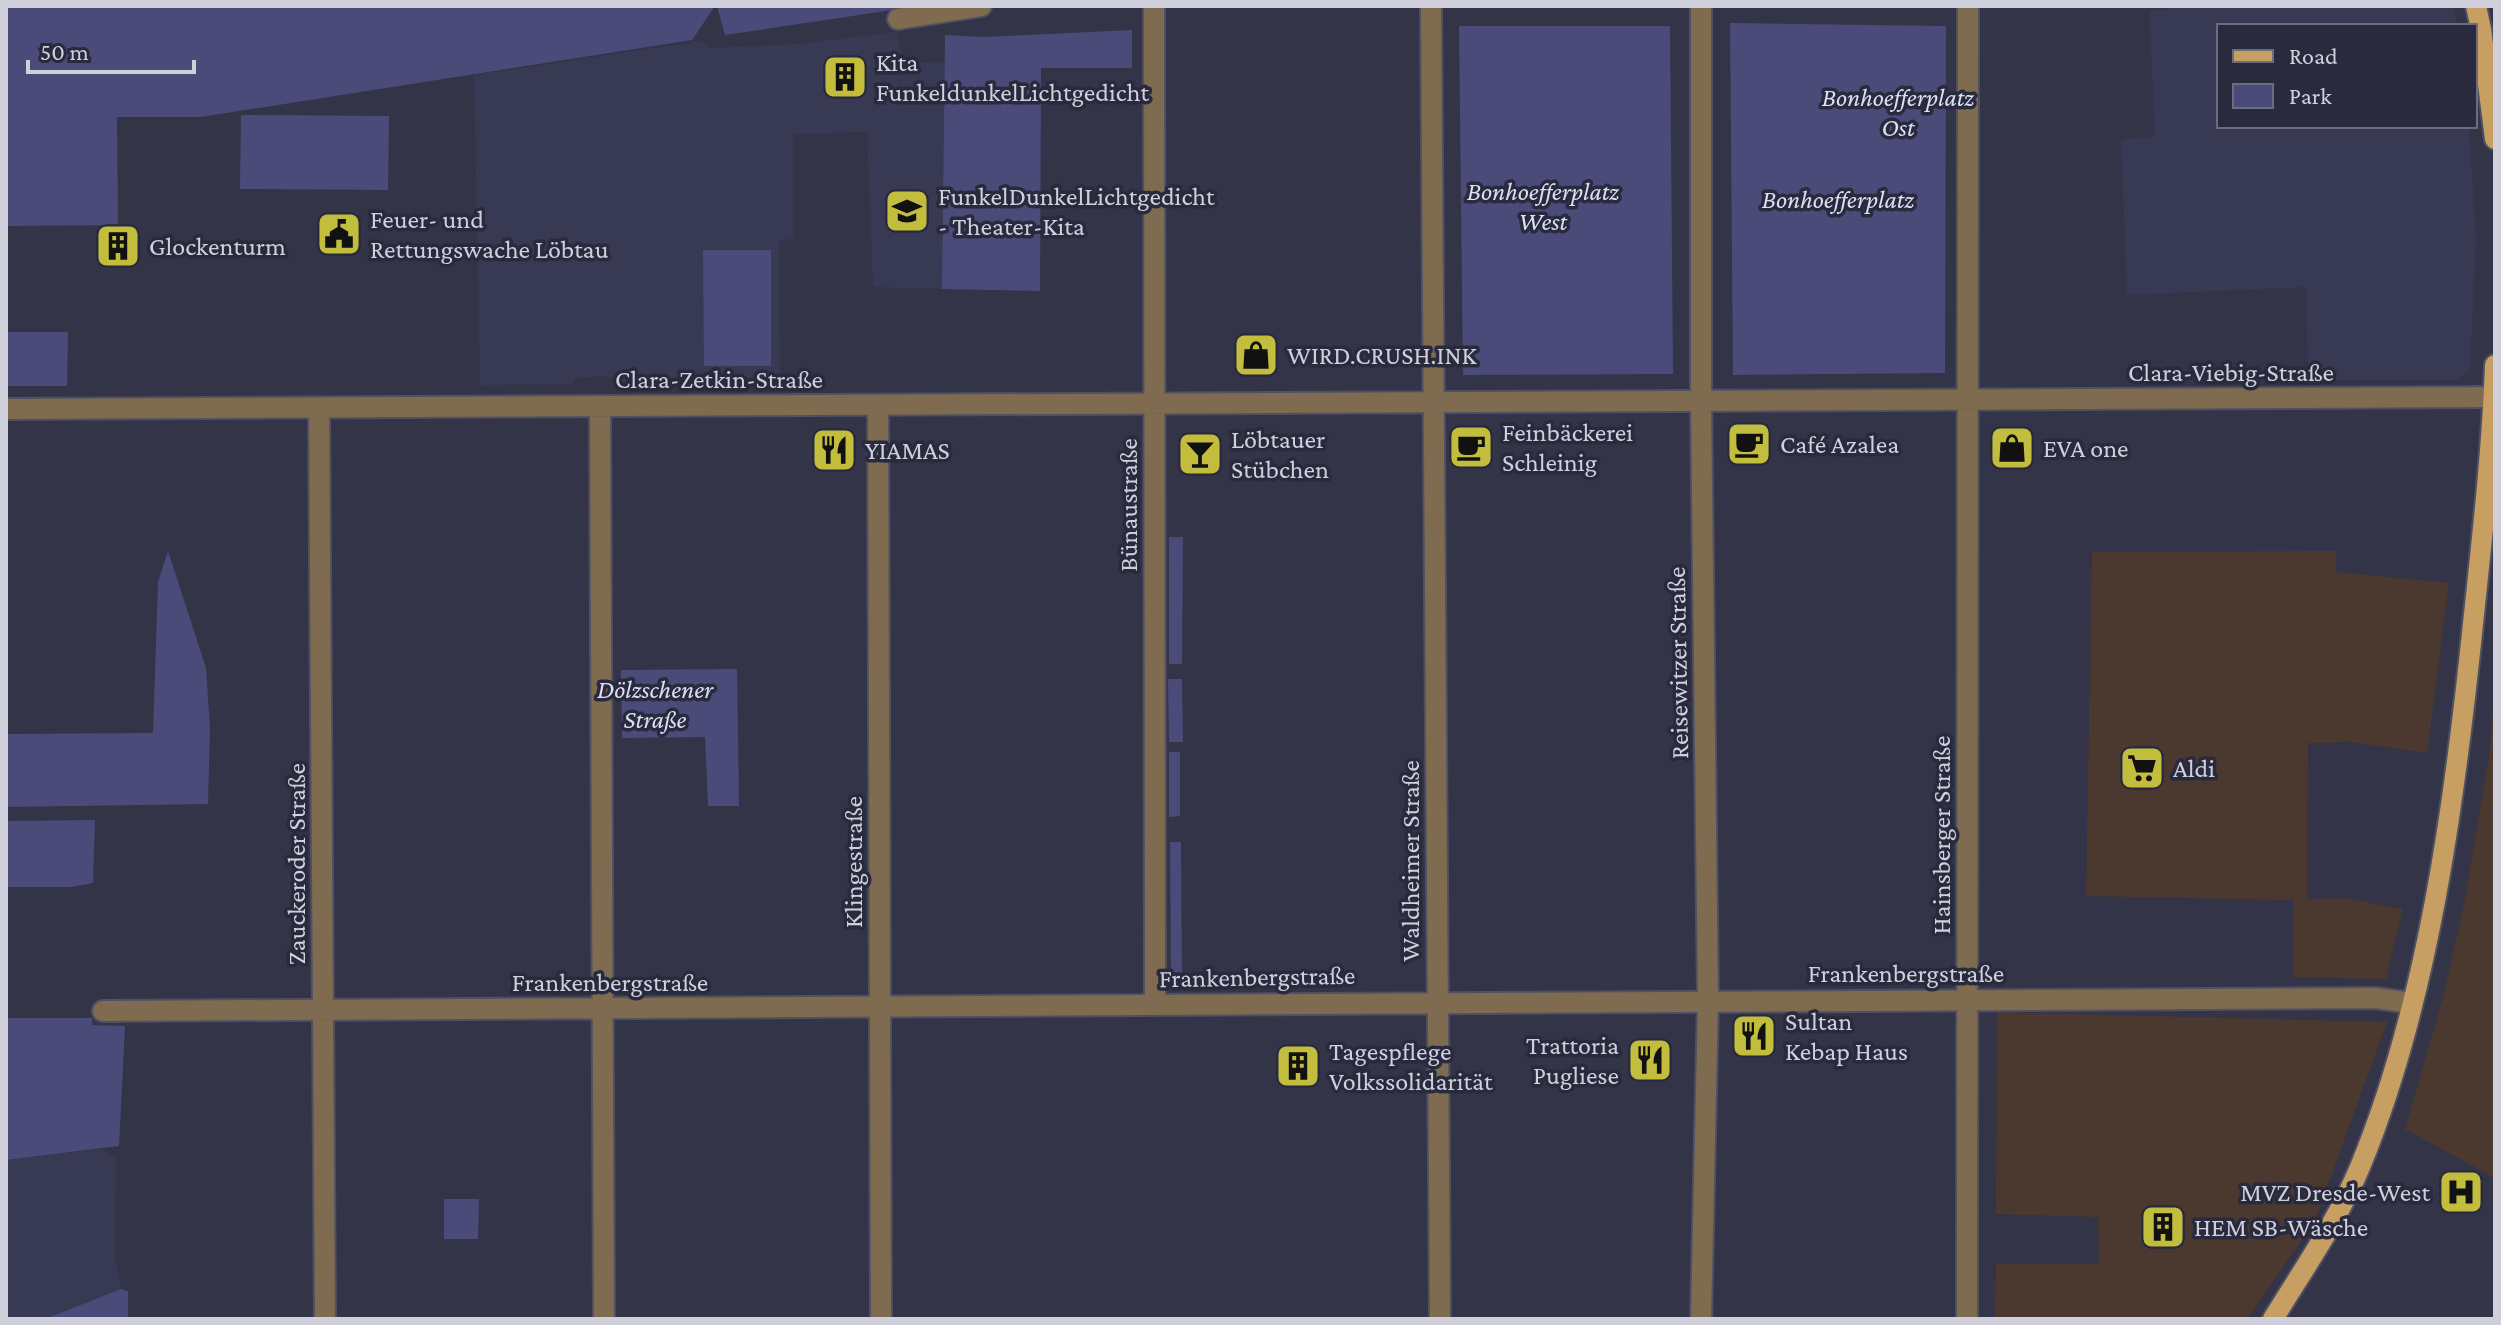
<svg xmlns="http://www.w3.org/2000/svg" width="2501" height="1325" font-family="'Crimson Pro',serif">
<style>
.commercial{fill:#4b3930}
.built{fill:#383953}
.green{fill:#4b4b7a}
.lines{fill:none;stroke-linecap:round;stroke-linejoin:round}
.minor-casing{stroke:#4f5062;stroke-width:24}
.major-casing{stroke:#4f5062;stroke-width:24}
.minor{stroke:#7f6b4f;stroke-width:20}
.major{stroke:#c79f63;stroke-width:20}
.labels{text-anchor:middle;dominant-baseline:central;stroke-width:7;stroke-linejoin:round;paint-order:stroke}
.poi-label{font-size:26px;fill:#cfd0dc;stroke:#292a3d;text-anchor:start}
.park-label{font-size:26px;font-style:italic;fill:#dcdef2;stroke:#292a3d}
.street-label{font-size:26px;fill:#cfd0dc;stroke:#292a3d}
</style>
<rect width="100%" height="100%" fill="#333447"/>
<path class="commercial" d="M2337,551L2335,572L2449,583L2427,753L2352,742L2308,743L2307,899L2343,898L2403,909L2386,979L2293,977V900L2086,896L2092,552Z
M2495,687V1178L2405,1129L2444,994L2465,899L2490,749Z
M1997,1012L2387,1022L2315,1221L2247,1319L1995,1317L1996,1264H2099L2098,1217L1996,1214Z"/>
<path class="built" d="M2200,6H2454L2458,26H2219V126H2469L2476,240L2470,369L2458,380H2308L2306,287L2127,295L2121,140L2155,136L2149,10Z
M896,32L903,63L945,62L942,289L873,287L867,132L794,134L793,239L779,240L780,384L623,385L619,379L599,376L574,379L573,384L480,385L474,75L700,41L712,48L797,44Z
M101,1149L116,1157L115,1259L121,1289L45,1319H6V1160Z"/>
<path class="green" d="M6,6H715L692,40L201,117H117L118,225L6,226Z
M717,6H919L725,35Z
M1730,23L1946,26L1945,373L1733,375Z
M1459,26H1670L1673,374L1463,375Z
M1132,30V68H1041L1040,291L942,289L945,35L984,37Z
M241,115L389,116L388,190L240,189Z
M703,250H771V366H704Z
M6,332H68L67,386H6Z
M1169,537H1183L1182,664H1169Z
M168,551L206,668L210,728L208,804L6,807V734L153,733L158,582Z
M737,669L739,806H708L705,737L622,738L621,670Z
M1168,679H1182L1183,742H1169Z
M1169,752H1180V816L1169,817Z
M95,820L93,883L71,887H6V821Z
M1170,842H1181L1182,985H1171Z
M6,1018H92V1025L125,1026L119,1146L6,1160Z
M444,1199H479L478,1239H444Z
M121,1289L128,1291V1319H45Z"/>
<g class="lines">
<g class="minor-casing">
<path id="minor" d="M1154,6L1155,1004
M1431,6L1440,1319
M1701,6V401L1708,1000L1701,1319
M898,19L981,6
M878,405L881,1319
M600,406L604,1319
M319,408L325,1319
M6,409L2494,397
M103,1011L2375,998L2412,1003
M1967,1319L1968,6"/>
</g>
<g class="major-casing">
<path id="major" d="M2476,6L2481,29L2495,139
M2273,1319C2303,1270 2338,1220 2360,1167C2428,1003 2455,800 2473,624C2482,538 2492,451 2495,365"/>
</g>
<use href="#minor" class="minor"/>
<use href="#major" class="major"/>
</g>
<defs>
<g id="building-square" transform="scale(2.3)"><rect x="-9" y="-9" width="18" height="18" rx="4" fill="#c3bd3e" stroke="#292a3d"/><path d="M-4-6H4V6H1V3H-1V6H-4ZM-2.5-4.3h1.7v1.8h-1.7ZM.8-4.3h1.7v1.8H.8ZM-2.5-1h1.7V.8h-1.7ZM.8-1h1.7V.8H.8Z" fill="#111"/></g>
<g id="school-square" transform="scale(2.3)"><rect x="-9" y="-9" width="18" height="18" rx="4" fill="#c3bd3e" stroke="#292a3d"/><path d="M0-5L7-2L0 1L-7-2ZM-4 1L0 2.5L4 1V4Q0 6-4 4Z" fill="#111"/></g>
<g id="civic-square" transform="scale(2.3)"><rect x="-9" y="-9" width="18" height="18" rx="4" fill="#c3bd3e" stroke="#292a3d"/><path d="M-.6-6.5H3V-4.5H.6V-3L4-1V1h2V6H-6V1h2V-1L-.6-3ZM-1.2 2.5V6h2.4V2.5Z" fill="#111"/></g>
<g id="shop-square" transform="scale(2.3)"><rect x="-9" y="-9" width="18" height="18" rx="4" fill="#c3bd3e" stroke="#292a3d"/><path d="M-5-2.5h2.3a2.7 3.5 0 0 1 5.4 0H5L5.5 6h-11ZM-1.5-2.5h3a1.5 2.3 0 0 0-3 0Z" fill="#111"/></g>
<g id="cafe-square" transform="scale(2.3)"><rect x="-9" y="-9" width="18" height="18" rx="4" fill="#c3bd3e" stroke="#292a3d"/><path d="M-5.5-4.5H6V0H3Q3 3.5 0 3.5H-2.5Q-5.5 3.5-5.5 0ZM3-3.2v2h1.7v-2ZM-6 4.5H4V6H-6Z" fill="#111"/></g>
<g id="restaurant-square" transform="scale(2.3)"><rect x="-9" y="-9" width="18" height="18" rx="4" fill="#c3bd3e" stroke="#292a3d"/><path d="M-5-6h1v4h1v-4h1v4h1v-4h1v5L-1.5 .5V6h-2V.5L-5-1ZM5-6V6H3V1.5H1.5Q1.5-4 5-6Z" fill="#111"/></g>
<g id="bar-square" transform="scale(2.3)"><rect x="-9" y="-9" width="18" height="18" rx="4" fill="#c3bd3e" stroke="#292a3d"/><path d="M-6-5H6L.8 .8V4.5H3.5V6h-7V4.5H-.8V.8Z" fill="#111"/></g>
<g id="supermarket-square" transform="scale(2.3)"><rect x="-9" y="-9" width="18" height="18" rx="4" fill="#c3bd3e" stroke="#292a3d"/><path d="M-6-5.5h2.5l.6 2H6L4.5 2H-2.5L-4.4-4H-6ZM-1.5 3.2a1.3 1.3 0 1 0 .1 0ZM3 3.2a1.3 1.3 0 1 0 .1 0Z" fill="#111"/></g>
<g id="hospital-square" transform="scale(2.3)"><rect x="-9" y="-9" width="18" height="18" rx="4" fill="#c3bd3e" stroke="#292a3d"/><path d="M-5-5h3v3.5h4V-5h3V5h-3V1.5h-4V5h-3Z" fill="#111"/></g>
</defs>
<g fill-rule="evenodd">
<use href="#building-square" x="845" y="77"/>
<use href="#school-square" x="907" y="211"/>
<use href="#civic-square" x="339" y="234"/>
<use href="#building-square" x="118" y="246"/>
<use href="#shop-square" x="1256" y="355"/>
<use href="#cafe-square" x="1749" y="444"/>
<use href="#cafe-square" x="1471" y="447"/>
<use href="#shop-square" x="2012" y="448"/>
<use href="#restaurant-square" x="834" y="450"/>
<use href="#bar-square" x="1200" y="454"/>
<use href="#supermarket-square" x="2142" y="768"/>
<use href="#restaurant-square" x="1754" y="1036"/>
<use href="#restaurant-square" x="1650" y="1060"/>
<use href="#building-square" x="1298" y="1066"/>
<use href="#hospital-square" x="2461" y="1192"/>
<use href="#building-square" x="2163" y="1227"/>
</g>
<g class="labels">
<g class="poi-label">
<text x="876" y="62">Kita<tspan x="876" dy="30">FunkeldunkelLichtgedicht</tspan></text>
<text x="938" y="196">FunkelDunkelLichtgedicht<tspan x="938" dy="30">- Theater-Kita</tspan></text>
<text x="370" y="219">Feuer- und<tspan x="370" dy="30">Rettungswache Löbtau</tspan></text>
<text x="149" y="246">Glockenturm</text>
<text x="1287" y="355">WIRD.CRUSH.INK</text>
<text x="1502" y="432">Feinbäckerei<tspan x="1502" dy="30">Schleinig</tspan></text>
<text x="1231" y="439">Löbtauer<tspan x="1231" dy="30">Stübchen</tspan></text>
<text x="1780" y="444">Café Azalea</text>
<text x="2043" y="448">EVA one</text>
<text x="865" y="450">YIAMAS</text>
<text x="2173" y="768">Aldi</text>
<text x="1785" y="1021">Sultan<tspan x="1785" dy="30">Kebap Haus</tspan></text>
<text x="1619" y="1045" text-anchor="end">Trattoria<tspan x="1619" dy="30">Pugliese</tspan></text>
<text x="1329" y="1051">Tagespflege<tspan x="1329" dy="30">Volkssolidarität</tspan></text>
<text x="2430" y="1192" text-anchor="end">MVZ Dresde-West</text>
<text x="2194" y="1227">HEM SB-Wäsche</text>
</g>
<g class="park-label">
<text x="1898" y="97">Bonhoefferplatz<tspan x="1898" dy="30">Ost</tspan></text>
<text x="1543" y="191">Bonhoefferplatz<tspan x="1543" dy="30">West</tspan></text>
<text x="1838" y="199">Bonhoefferplatz</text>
<text x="655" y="689">Dölzschener<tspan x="655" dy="30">Straße</tspan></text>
</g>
<g class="street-label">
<text x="2231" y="372">Clara-Viebig-Straße</text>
<text x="719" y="379">Clara-Zetkin-Straße</text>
<text transform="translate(1128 505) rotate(-90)">Bünaustraße</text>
<text transform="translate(1678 663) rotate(-91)">Reisewitzer Straße</text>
<text transform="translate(1941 835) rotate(-90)">Hainsberger Straße</text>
<text transform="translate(1410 861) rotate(-90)">Waldheimer Straße</text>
<text transform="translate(853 862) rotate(-90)">Klingestraße</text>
<text transform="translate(296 864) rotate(-90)">Zauckeroder Straße</text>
<text x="1906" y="973">Frankenbergstraße</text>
<text transform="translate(1257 977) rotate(-1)">Frankenbergstraße</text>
<text x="610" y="982">Frankenbergstraße</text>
</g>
</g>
<rect width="2501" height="1325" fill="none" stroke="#cfd0dc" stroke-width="16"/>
<rect x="2217" y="24" width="260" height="104" fill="#292a3d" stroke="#6b6c7d" stroke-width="2"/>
<rect x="2233" y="50" width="40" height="12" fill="#c79f63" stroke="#6b6c7d" stroke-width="2"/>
<text x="2289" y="64" font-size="24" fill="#cfd0dc">Road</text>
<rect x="2233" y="84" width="40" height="24" fill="#4b4b7a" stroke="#6b6c7d" stroke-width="2"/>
<text x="2289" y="104" font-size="24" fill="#cfd0dc">Park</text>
<path d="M28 60v12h166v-12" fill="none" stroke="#cfd0dc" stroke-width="4"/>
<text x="40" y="60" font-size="24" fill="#cfd0dc" stroke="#292a3d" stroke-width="6" paint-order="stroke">50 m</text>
</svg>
